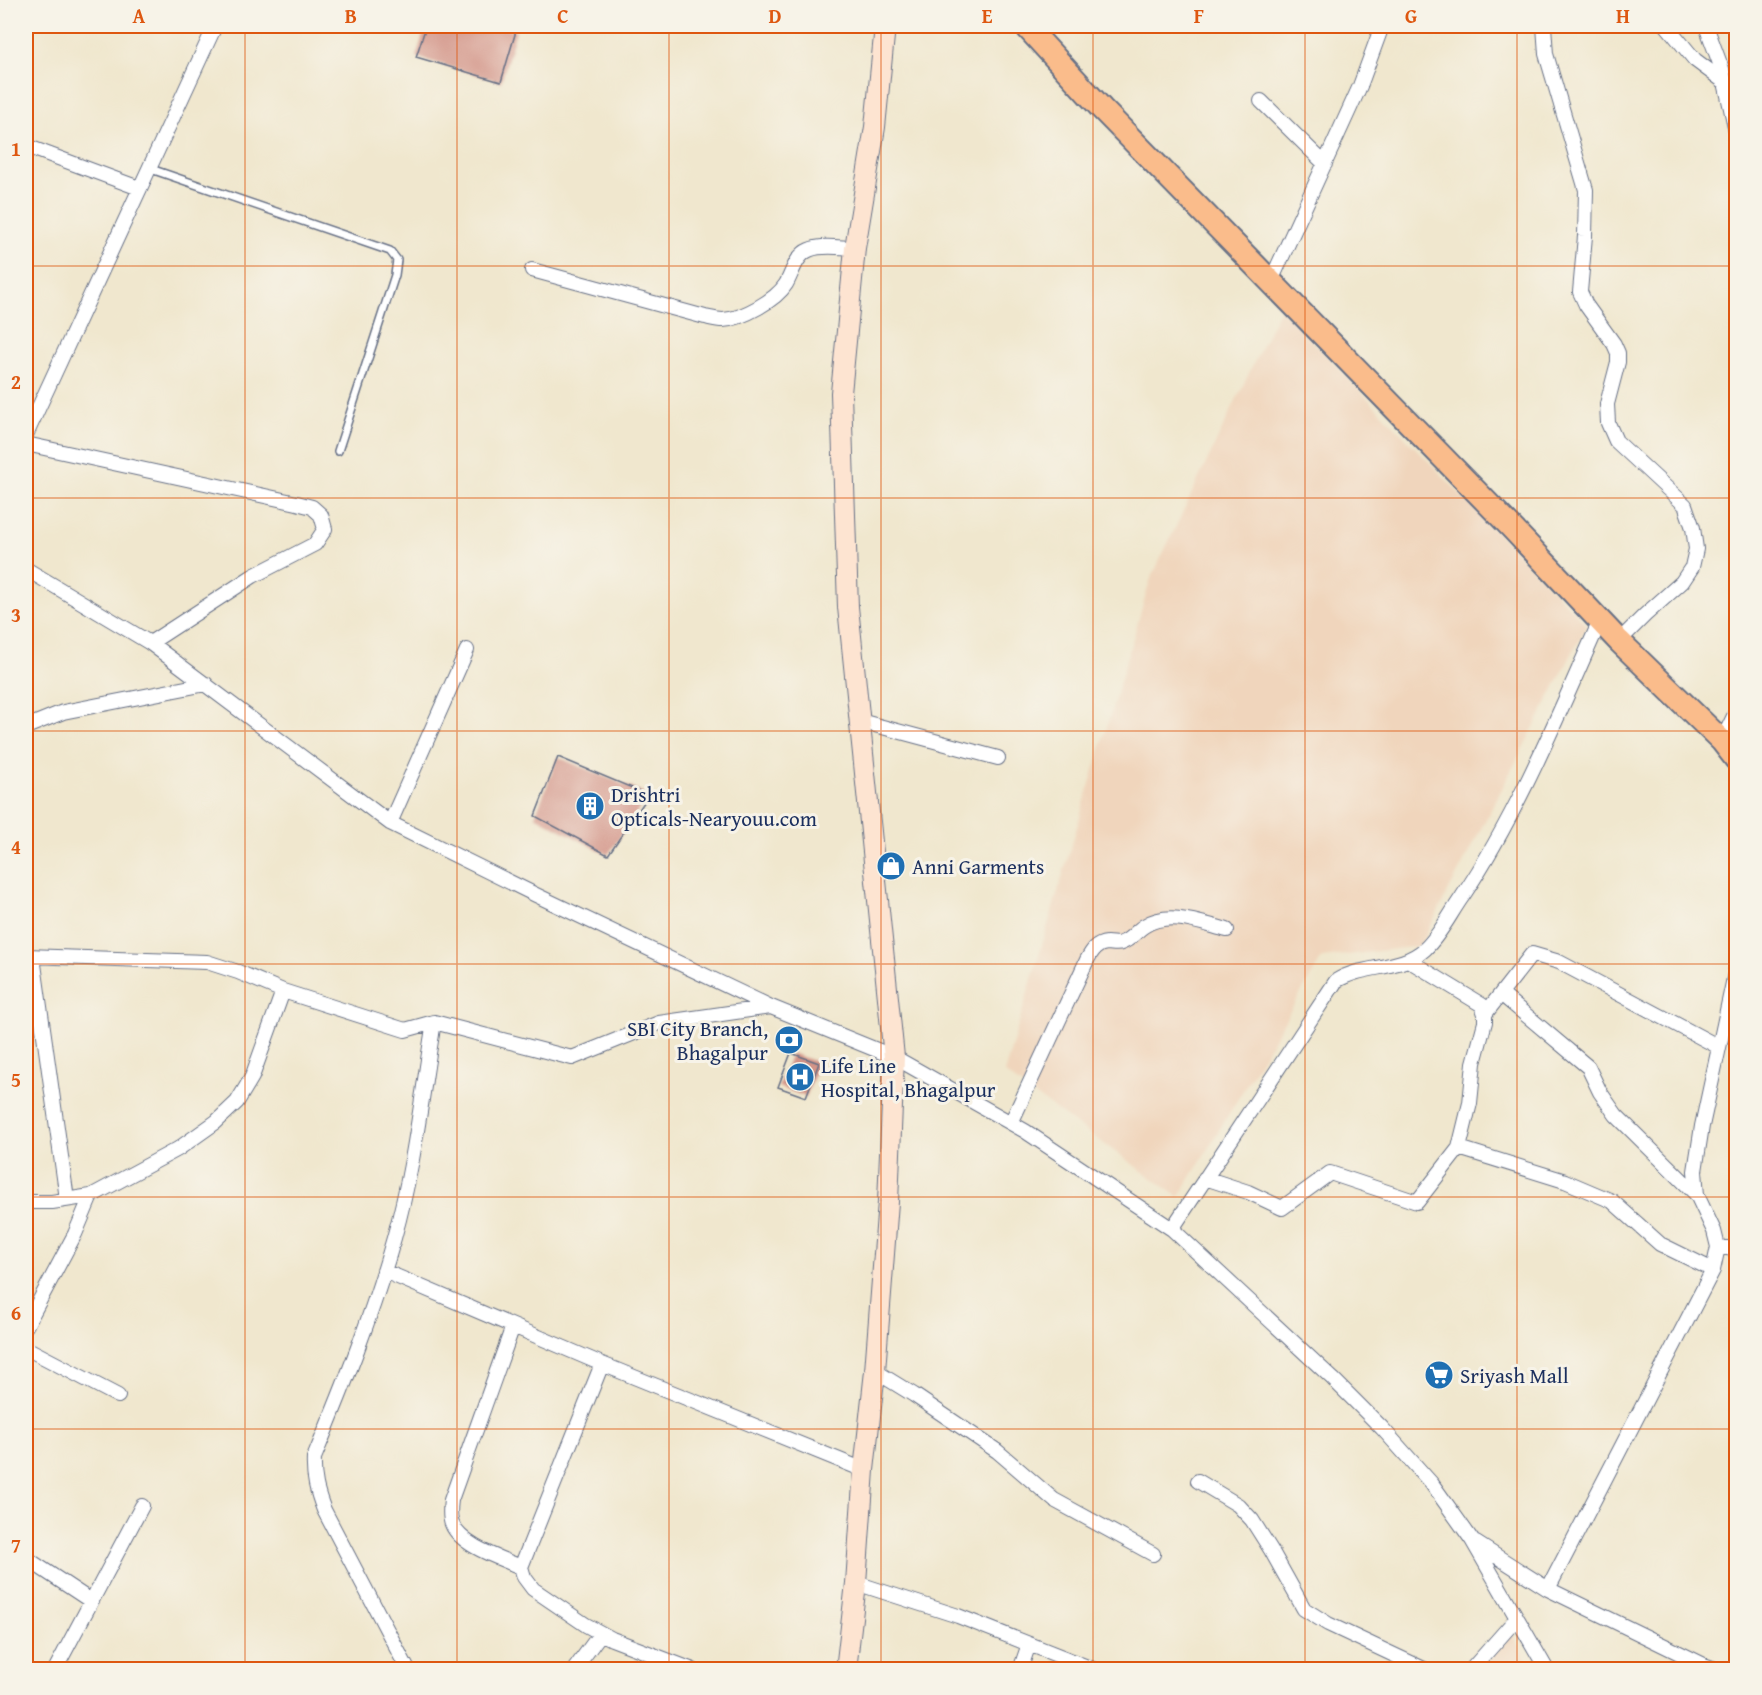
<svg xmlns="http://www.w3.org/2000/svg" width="1762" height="1695" font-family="'Gentium Book Plus',serif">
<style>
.built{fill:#f0d5bc}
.building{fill:#d39488}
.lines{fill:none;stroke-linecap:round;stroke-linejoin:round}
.lane-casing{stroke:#666f85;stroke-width:10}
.street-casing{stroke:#666f85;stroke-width:16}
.secondary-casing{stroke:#666f85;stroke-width:22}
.primary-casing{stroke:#666f85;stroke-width:26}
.lane{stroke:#fff;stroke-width:7}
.street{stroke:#fff;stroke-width:14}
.secondary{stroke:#fde4d1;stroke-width:20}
.primary{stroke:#fabc8b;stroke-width:22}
.grid{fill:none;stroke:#de5710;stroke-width:1.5;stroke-opacity:0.55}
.labels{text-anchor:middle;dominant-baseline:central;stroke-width:6;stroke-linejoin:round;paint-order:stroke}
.poi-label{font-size:21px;fill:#1b2f5e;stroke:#f7f3e8;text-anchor:start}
.neatline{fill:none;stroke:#de5710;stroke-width:2}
.grid-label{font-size:20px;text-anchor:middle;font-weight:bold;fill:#de5710}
</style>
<rect width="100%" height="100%" fill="#f7f3e8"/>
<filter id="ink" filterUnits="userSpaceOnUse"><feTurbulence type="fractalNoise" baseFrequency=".0167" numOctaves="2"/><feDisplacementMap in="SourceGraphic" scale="12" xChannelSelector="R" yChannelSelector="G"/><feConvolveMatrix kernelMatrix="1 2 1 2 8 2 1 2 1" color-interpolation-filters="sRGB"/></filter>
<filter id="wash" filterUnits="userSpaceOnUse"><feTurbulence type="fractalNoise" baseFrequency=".008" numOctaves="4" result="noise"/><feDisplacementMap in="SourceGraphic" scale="24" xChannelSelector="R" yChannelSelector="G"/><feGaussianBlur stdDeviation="1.35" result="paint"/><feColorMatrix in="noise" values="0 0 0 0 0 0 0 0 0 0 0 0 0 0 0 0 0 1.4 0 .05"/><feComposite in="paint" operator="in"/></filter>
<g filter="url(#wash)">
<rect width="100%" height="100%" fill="#f0e7ce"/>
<path class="built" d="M1280,308L1587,625L1420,946L1322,958L1179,1197L1004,1073L1150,581Z
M1512,1634L1531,1669L1480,1670Z"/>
<g id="blocks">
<path class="building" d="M426,26H496L516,31L501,82L416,57Z
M558,757L649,795L608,855L535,816Z
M791,1053L819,1063L806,1097L778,1087Z"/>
</g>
</g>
<g filter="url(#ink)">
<use href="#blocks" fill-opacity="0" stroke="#666f85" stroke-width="1.5"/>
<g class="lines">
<g class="lane-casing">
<path id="lane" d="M148,168L390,251L397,260L395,275L338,451"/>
</g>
<g class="street-casing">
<path id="street" d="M1544,26L1546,54L1586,190L1585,236L1580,292L1586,305L1614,344L1618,353V362L1607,404L1608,423L1616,441L1685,505L1693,528L1696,549L1692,567L1682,582L1645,615L1619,641
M1667,26L1695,60L1726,83
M1706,26L1722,69L1736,131
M1261,101L1325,164
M26,146L139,188
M532,270L705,317C710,318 717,320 723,320C742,319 776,300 786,284C792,274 796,255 809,250C822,244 841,248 855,248
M1271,281L1360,86L1382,26
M26,435L215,26
M26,444L297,503L312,507L321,515L325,529L315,544L253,576L150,643
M26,569L150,643L390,823L536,895L771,1007L894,1057L1025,1131L1172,1229L1333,1379L1382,1428L1432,1484L1472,1540L1547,1670
M860,721L998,758
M26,727L63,712L206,684
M1722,741L1736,712
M390,823L467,650
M26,956L207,962L238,972L283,991L405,1030L434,1022L572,1058L659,1023L771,1007
M33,957L67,1199
M1501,994L1588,1067L1600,1092L1616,1115L1697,1195
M1485,1014L1532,954L1559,962L1719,1047
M1011,1123L1087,960C1092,951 1096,944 1107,943C1112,943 1117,945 1121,943C1131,940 1136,931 1144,926C1169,910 1200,923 1227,930
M1459,1148L1565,1181L1612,1201L1660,1244L1713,1270
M1205,1178L1248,1192L1282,1208L1330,1173L1417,1202L1459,1148L1470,1103L1474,1063L1485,1022V1014L1482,1005L1408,960
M26,1202H52L91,1196L178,1149L216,1122L237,1102L252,1077L283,991
M1172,1229L1336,981C1363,964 1401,971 1425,949C1440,935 1450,914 1462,897C1519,812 1558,715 1600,621
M1718,1247L1736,1249
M384,1271L602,1364L864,1470
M26,1326L75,1234L91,1196
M513,1326L451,1500C450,1508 449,1517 452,1524C461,1546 500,1558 521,1567
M26,1348L118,1396
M602,1364L521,1567L524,1577L533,1589L586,1625L612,1639L693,1670
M875,1371L914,1395L997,1451L1054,1500L1153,1554
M1198,1481L1238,1505L1252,1520L1271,1550L1304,1609L1328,1624L1426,1670
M1476,1543L1548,1589L1704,1665L1718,1670
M26,1558L91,1601
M856,1583L958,1616L1095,1670
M1548,1589L1713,1270L1718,1247L1714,1231L1697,1195L1695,1171L1702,1126L1736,969
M55,1670L142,1506
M408,1670L324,1510C317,1492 313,1477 314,1458C344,1386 373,1313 394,1238C414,1168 422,1094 434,1022
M574,1670L601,1633
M1020,1670L1029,1644
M1471,1670L1517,1618"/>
</g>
<g class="secondary-casing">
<path id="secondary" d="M846,1670L856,1583L864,1470L875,1371L888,1202L894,1057L848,607L841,393L855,248L875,127L885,26"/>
</g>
<g class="primary-casing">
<path id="primary" d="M1026,26L1102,109L1510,526L1619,641L1722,741L1736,759"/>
</g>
<use href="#lane" class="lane"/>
<use href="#street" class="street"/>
<use href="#secondary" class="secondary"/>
<use href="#primary" class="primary"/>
</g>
</g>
<path class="grid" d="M245,26V1670M457,26V1670M669,26V1670M881,26V1670M1093,26V1670M1305,26V1670M1517,26V1670M26,266H1736M26,498H1736M26,731H1736M26,964H1736M26,1197H1736M26,1429H1736"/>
<defs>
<g id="building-disc" transform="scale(1.5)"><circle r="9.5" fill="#1f6fb2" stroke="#f7f3e8"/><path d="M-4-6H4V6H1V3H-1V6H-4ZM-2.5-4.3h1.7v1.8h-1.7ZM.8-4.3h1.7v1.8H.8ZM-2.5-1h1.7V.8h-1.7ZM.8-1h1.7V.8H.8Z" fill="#fff"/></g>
<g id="shop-disc" transform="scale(1.5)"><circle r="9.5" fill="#1f6fb2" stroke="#f7f3e8"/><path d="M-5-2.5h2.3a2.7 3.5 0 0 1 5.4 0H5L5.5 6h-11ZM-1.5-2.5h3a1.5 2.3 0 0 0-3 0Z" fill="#fff"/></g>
<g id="bank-disc" transform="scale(1.5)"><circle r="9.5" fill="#1f6fb2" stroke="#f7f3e8"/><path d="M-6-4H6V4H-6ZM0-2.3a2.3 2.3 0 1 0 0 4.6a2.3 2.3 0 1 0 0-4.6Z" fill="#fff"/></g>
<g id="hospital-disc" transform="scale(1.5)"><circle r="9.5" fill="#1f6fb2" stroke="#f7f3e8"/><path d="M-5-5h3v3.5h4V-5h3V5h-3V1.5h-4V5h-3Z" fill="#fff"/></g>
<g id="supermarket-disc" transform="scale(1.5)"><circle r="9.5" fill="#1f6fb2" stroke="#f7f3e8"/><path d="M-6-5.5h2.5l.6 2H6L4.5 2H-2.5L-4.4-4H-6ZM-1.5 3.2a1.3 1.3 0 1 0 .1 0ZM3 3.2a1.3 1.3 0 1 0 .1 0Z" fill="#fff"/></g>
</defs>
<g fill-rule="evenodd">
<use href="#building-disc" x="590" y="806"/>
<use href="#shop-disc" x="891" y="866"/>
<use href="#bank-disc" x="789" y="1040"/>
<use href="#hospital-disc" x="800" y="1077"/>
<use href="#supermarket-disc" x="1439" y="1375"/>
</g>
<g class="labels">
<g class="poi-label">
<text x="611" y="794">Drishtri<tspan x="611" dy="24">Opticals-Nearyouu.com</tspan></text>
<text x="912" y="866">Anni Garments</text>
<text x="768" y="1028" text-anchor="end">SBI City Branch,<tspan x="768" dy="24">Bhagalpur</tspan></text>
<text x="821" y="1065">Life Line<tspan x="821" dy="24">Hospital, Bhagalpur</tspan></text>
<text x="1460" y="1375">Sriyash Mall</text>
</g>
</g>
<rect width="1762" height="1695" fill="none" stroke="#f7f3e8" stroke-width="66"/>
<rect x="33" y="33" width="1696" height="1629" class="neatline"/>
<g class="grid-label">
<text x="139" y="23">A</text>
<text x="351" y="23">B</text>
<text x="563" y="23">C</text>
<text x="775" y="23">D</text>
<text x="987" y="23">E</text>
<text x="1199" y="23">F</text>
<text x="1411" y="23">G</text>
<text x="1623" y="23">H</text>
<text x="16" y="156">1</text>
<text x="16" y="389">2</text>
<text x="16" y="622">3</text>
<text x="16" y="854">4</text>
<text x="16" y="1087">5</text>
<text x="16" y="1320">6</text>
<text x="16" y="1552">7</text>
</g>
</svg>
